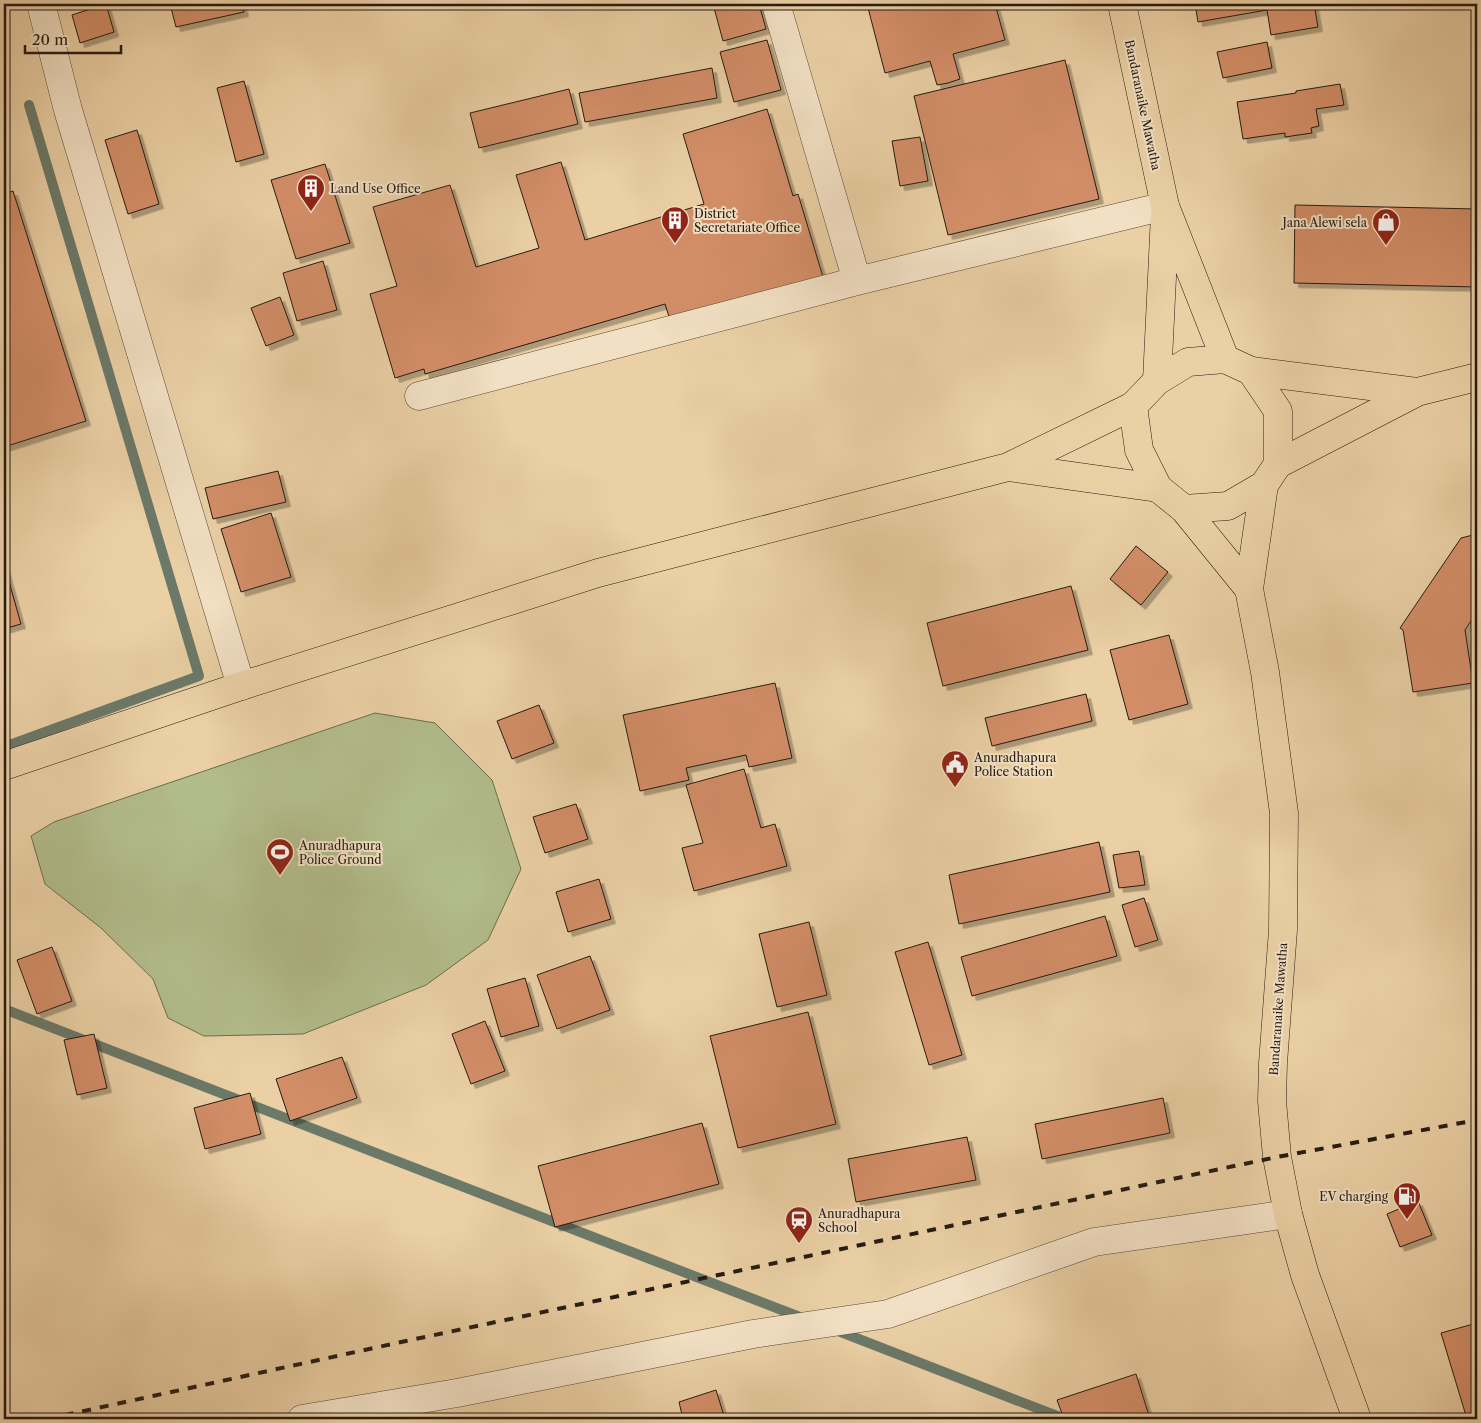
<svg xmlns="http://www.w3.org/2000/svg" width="1481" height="1423" font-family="'Libre Caslon Text',serif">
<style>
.green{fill:#b2bc8b;stroke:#6c6c4e}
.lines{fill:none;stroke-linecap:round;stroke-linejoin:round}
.stream{stroke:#6b7969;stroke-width:10}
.building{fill:#d38e67;stroke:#251b12;filter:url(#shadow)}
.minor-casing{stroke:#564837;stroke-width:29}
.major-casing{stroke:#251b12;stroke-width:29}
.highway-casing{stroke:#251b12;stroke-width:29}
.minor{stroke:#f2e0c4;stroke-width:28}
.major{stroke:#ebd0a5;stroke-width:28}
.highway{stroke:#ebd0a5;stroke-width:28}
.rail{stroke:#251b12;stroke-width:4;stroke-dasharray:9 9;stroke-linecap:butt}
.labels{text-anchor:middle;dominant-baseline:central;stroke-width:4;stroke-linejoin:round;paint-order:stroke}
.street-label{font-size:12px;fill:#251b12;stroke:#f2e0c4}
.poi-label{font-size:12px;fill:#251b12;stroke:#f2e0c4;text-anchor:start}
</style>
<defs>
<filter id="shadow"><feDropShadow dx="4.5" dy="4.5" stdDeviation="0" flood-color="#0004"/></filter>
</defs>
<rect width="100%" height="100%" fill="#ebd0a5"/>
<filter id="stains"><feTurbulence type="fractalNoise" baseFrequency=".004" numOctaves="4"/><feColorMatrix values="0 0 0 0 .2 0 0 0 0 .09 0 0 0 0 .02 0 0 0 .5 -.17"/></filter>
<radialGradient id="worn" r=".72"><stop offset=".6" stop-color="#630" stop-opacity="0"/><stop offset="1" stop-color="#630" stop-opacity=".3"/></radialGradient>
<path class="green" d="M375,713L435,723L492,780L521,869L488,940L426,985L303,1034L204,1036L168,1018L153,979L101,928L45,884L31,836L54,822Z"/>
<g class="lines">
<path class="stream" d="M4,747L199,676L29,105
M4,1009L805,1319
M833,1329L1065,1419"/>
</g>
<path class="building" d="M106,4L114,32L80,43L72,15Z
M170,4H242L244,12L176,27Z
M713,4H759L766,29L723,41Z
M867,4H995L1005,40L953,54L960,79L948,83L937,85L930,61L885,73Z
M1195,4H1314L1318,27L1271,35L1267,10L1198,22Z
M767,40L781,90L734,102L720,52Z
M1267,42L1272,68L1223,78L1217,52Z
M1065,60L1099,199L948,235L914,96Z
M712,68L717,98L585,122L579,93Z
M244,81L264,154L236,162L217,88Z
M1340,84L1344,105L1316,109L1319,126L1311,128L1312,133L1285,137V133L1243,139L1237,102L1296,93V91Z
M569,89L578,124L479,148L470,113Z
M767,109L793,196L798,194L823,277L671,323L665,304L425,374L424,369L395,378L370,294L397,286L373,207L450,185L476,267L539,248L516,175L561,162L585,240L704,204L683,134Z
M137,130L159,204L128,214L105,140Z
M920,137L928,181L900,186L892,141Z
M325,164L350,243L296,259L271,180Z
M13,191L86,421L4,447V194Z
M1295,205L1477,209V287L1294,283Z
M323,261L337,310L297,321L283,273Z
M280,297L294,335L266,346L251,308Z
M278,471L286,502L213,519L205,488Z
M271,513L291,577L241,592L221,529Z
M1477,534V612L1465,630L1473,683L1413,692L1403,630L1400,628L1461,538Z
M1136,546L1168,572L1141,605L1110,579Z
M4,564L21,624L4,629Z
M1071,586L1088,650L943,686L927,623Z
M1169,635L1188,704L1129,720L1110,650Z
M775,683L792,758L749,767L746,755L686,768L689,780L640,791L623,715Z
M1086,694L1092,721L992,746L985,718Z
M539,705L554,743L512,759L497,721Z
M744,769L761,828L775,824L787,866L694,891L682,848L703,843L686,785Z
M576,804L588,839L545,853L533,817Z
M1099,842L1110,892L959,924L949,875Z
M1139,851L1145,885L1119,888L1113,855Z
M599,879L611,919L568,932L556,892Z
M1144,898L1158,940L1135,947L1122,905Z
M1105,916L1117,956L972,996L961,957Z
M809,922L827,995L777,1007L759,934Z
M928,942L962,1055L929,1065L895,952Z
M52,947L72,1001L37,1014L17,960Z
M590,956L610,1010L557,1029L537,975Z
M525,978L539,1026L501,1037L487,989Z
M808,1012L836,1124L738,1148L710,1036Z
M485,1021L505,1071L471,1084L452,1034Z
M94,1034L107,1088L77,1095L64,1040Z
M342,1057L357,1098L290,1121L276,1079Z
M250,1093L261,1134L205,1149L194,1108Z
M1163,1098L1170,1133L1042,1159L1035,1124Z
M702,1123L719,1184L555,1227L538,1166Z
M967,1137L976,1180L856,1202L848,1159Z
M1418,1201L1432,1235L1400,1247L1387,1214Z
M1477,1323V1419H1467L1441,1333Z
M1136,1374L1150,1419H1064L1057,1400Z
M716,1390L725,1419H683L679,1402Z"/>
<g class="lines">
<g class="minor-casing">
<path id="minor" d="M41,4L68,110L241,686
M776,4L857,281
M419,396L857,281L1165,206
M302,1419L457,1393L753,1334L888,1314L1094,1242L1288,1214"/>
</g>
<g class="major-casing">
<path id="major" d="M1251,371L1417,392
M1278,464L1417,392L1477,377
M1008,467L1158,488
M4,766L241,686L598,573L1008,467L1133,406"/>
</g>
<g class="highway-casing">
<path id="highway" d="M1122,4L1165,206L1225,359
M1225,359L1251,371L1278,411V464L1264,485L1228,506L1184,509L1158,488L1139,450L1133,406L1157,381L1188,362Z
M1157,381L1165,215
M1264,485L1249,589L1265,672L1284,813L1283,930L1273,1063L1272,1101L1277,1157L1288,1214L1305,1275L1357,1419
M1184,509L1249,589"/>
</g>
<use href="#minor" class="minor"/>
<use href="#major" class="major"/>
<use href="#highway" class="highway"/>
<path class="rail" d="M47,1419L406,1341L1277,1157L1477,1120"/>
</g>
<defs>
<g id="building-pin" transform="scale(1.4375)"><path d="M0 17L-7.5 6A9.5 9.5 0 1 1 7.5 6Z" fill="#8f2418" stroke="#f2e0c4"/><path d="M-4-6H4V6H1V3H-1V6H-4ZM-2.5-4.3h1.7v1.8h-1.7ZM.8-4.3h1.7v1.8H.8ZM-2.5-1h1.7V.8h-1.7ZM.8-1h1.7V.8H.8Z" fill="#fff"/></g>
<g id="shop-pin" transform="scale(1.4375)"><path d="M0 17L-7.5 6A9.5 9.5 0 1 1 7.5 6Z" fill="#8f2418" stroke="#f2e0c4"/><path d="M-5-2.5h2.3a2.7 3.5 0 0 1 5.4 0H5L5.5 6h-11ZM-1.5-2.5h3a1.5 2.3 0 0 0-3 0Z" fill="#fff"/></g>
<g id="civic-pin" transform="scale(1.4375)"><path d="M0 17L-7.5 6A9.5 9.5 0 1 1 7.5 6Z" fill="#8f2418" stroke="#f2e0c4"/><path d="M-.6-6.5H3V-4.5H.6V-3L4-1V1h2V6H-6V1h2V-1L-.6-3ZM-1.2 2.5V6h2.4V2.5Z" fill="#fff"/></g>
<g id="stadium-pin" transform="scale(1.4375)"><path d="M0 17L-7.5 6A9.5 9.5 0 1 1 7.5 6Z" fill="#8f2418" stroke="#f2e0c4"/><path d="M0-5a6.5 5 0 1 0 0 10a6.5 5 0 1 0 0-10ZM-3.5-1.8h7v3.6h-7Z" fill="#fff"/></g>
<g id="fuel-pin" transform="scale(1.4375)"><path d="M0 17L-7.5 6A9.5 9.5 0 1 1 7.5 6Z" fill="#8f2418" stroke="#f2e0c4"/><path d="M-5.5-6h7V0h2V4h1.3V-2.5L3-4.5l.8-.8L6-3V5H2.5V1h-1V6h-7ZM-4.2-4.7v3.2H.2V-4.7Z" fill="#fff"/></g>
<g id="station-pin" transform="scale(1.4375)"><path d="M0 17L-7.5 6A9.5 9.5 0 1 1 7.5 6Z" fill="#8f2418" stroke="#f2e0c4"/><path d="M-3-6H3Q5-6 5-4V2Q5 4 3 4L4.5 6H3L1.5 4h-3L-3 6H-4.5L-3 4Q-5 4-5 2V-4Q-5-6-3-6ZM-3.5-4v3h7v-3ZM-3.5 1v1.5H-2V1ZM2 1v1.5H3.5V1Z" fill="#fff"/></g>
</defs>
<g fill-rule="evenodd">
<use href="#building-pin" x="311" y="188"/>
<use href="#building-pin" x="675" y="220"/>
<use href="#shop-pin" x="1386" y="222"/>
<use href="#civic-pin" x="955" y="764"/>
<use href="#stadium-pin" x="280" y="852"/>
<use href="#fuel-pin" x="1407" y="1196"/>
<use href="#station-pin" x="799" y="1220"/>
</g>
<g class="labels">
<g class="street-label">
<text transform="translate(1143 105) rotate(78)">Bandaranaike Mawatha</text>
<text transform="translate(1278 1009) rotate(-86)">Bandaranaike Mawatha</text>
</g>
<g class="poi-label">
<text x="330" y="188">Land Use Office</text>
<text x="694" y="213">District<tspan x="694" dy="14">Secretariate Office</tspan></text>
<text x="1367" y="222" text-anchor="end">Jana Alewi sela</text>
<text x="974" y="757">Anuradhapura<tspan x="974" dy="14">Police Station</tspan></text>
<text x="299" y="845">Anuradhapura<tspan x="299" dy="14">Police Ground</tspan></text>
<text x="1388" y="1196" text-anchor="end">EV charging</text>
<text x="818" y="1213">Anuradhapura<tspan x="818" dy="14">School</tspan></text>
</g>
</g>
<rect width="1481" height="1423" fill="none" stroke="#ebd0a5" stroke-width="20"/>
<rect x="5" y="5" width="1471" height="1413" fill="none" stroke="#251b12" stroke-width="2.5"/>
<rect x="10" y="10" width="1461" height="1403" fill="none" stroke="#251b12"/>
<path d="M25 45v8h96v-8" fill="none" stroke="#251b12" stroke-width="2.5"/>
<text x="32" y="45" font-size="15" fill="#251b12" stroke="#f2e0c4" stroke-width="4" paint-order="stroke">20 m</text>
<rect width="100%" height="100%" filter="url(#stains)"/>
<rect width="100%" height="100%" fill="url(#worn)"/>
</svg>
